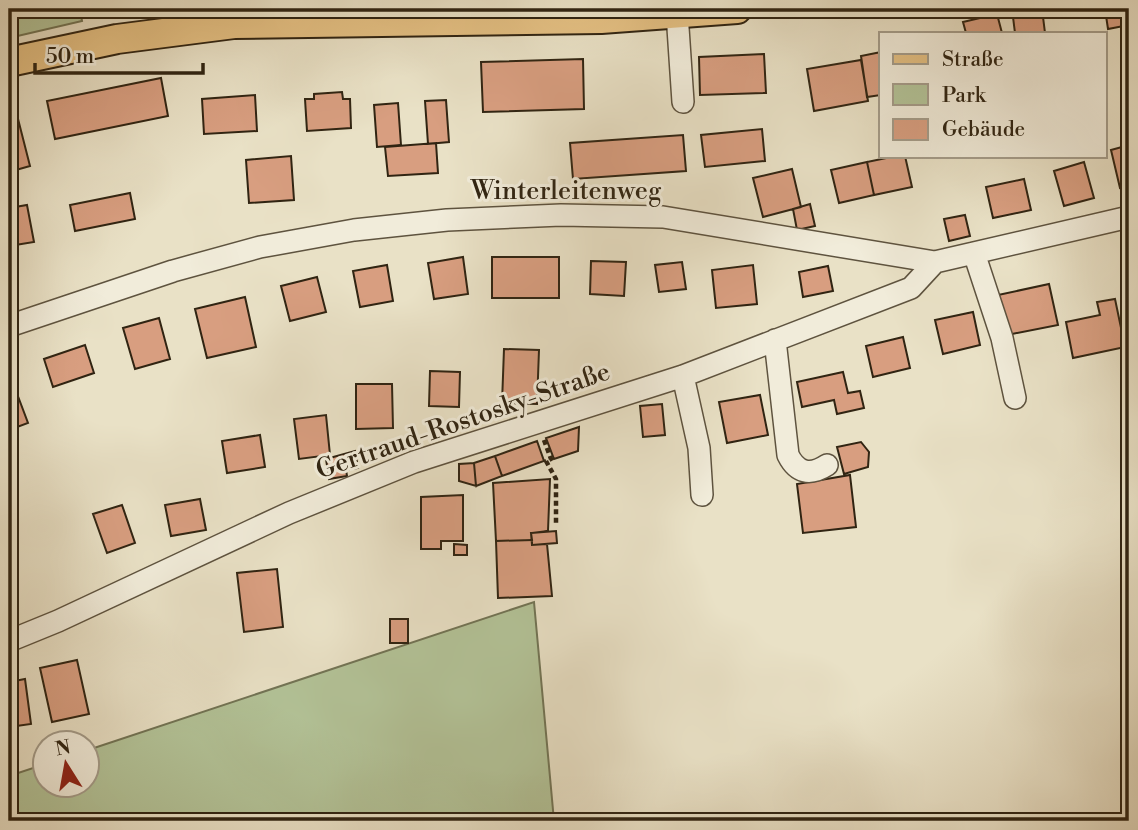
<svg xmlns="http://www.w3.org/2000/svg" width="1138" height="830" font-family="'Libre Bodoni',serif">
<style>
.green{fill:#b3c398;stroke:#727455;stroke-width:2}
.building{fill:#d89e80;stroke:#302412;stroke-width:2}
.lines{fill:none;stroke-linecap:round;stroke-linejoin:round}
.minor-casing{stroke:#5e533f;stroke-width:24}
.major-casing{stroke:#302412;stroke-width:32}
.path{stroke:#302412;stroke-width:4.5;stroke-dasharray:5 3.5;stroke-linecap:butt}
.minor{stroke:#f1ecda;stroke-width:21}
.major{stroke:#e4c083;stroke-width:28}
.labels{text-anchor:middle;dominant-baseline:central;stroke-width:6;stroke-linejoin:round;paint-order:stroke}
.street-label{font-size:26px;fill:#302412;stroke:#f1ecda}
</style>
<rect width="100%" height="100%" fill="#e9e1c6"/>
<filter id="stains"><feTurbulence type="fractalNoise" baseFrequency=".00286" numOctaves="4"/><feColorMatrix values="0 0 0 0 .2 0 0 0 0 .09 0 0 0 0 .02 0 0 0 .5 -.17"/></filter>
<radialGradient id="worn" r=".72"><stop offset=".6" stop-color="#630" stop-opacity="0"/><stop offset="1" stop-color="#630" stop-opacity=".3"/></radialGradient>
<path class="green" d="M9,9H80L82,21L9,38Z
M534,602L554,821H9V776L45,764L46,784H88V750Z"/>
<path class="building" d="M1012,9H1042L1045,33H1015Z
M1105,9H1129V25L1108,29Z
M997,14L1002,33H966L963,22Z
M881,52V95L867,97L861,56Z
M764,54L766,93L700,95L699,57Z
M583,59L584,109L483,112L481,62Z
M861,60L868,101L814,111L807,69Z
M161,78L168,116L55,139L47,101Z
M342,92L343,99H350L351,128L307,131L305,99H314V94Z
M255,95L257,131L204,134L202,99Z
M446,100L449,142L428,144L425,101Z
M398,103L401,145L377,147L374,105Z
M17,115L30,166L9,172V117Z
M762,129L765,161L705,167L701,135Z
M683,135L686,171L573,179L570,143Z
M436,143L438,173L388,176L385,147Z
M1129,145V186L1120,188L1111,150Z
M291,156L294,200L249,203L246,160Z
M896,156H905L912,187L874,195L867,162Z
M867,162L874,195L839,203L831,170Z
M1084,162L1094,198L1064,206L1054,171Z
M792,169L801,207L763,217L753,178Z
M1024,179L1031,210L993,218L986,187Z
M130,193L135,219L75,231L70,205Z
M810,204L815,226L797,230L793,209Z
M27,205L34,242L9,246V208Z
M965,215L970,236L949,241L944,219Z
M463,257L468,294L434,299L428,263Z
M492,257H559V298H492Z
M591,261L626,262L624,296L590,294Z
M682,262L686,289L659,292L655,265Z
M387,265L393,301L360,307L353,271Z
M753,265L757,304L716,308L712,270Z
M828,266L833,291L803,297L799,272Z
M317,277L326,312L290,321L281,286Z
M1049,284L1058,325L1007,335L998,295Z
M245,297L256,347L207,358L195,309Z
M1115,299L1125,347L1073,358L1066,322L1100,315L1097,302Z
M973,312L980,345L943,354L935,320Z
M159,318L170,359L135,369L123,328Z
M903,337L910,368L873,377L866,346Z
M85,345L94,373L53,387L44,359Z
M504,349L539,350L537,404L502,403Z
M430,371L460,372L459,407L429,406Z
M843,372L848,393L860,391L864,408L837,414L834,400L802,407L797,382Z
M13,383L28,423L9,430V384Z
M356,384H392L393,428L356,429Z
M760,395L768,435L727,443L719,402Z
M662,404L665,435L643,437L640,406Z
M326,415L330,455L299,459L294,419Z
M579,427L578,451L554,459L546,438Z
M260,435L265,467L227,473L222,441Z
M537,441L544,461L502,476L495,456Z
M861,442L869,452L868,467L844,474L837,447Z
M355,451L358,468L346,470L347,476L329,479L326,459Z
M495,456L502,476L476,486L474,463Z
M474,463L476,486L459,481V464Z
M850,475L856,527L803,533L797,484Z
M550,479L548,531L531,533L532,540L496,541L493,483Z
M463,495V541H441V549H421V497Z
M200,499L206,530L171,536L165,505Z
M122,505L135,543L107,553L93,514Z
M9,527L17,560L9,562Z
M556,531L557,543L532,545L531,533Z
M532,540V545L547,544L552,596L498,598L496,541Z
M454,544L467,545V555H454Z
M277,569L283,627L244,632L237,573Z
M390,619H408V643H390Z
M77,660L89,714L52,722L40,668Z
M25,679L31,724L9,727V682Z"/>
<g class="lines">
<g class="minor-casing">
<path id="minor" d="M677,13L683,102
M974,253L1002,338L1015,398
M9,326L173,271L260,247L354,230L447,220L561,215L663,217L935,262L1129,217
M775,340L788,455C797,473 810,476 827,465
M683,376L699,448L702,495
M9,641L58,621L289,513L414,462L683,376L911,288L935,262"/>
</g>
<g class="major-casing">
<path id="major" d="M9,62L117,39L234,24L601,19L737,9"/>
</g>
<path class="path" d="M544,440L551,459L546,461L556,479V524"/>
<use href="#minor" class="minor"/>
<use href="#major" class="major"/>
</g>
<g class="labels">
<g class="street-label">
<text x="566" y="191">Winterleitenweg</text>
<text transform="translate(463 421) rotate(-19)">Gertraud-Rostosky-Straße</text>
</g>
</g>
<rect width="1138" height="830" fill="none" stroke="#e9e1c6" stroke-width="35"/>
<rect x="10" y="10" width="1117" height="809" fill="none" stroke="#302412" stroke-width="3.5"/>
<rect x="18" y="18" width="1103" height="795" fill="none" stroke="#302412" stroke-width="2"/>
<rect x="879" y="32" width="228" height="126" fill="#f1ecda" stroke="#a49c8a" stroke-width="2"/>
<rect x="893" y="54" width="35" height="10" fill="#e4c083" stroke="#a49c8a" stroke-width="2"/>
<text x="942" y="66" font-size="21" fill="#302412">Straße</text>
<rect x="893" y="84" width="35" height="21" fill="#b3c398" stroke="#a49c8a" stroke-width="2"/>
<text x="942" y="102" font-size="21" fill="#302412">Park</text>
<rect x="893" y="119" width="35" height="21" fill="#d89e80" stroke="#a49c8a" stroke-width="2"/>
<text x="942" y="136" font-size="21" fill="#302412">Gebäude</text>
<g transform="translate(66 764) rotate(349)"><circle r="33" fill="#f1ecda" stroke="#a49c8a" stroke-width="2"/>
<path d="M0-5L12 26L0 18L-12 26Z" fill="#8f2418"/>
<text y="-10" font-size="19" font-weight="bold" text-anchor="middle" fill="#302412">N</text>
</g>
<path d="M35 63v10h168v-10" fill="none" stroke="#302412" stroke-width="3.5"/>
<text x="46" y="63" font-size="21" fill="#302412" stroke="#f1ecda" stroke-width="5" paint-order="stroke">50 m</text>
<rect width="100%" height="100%" filter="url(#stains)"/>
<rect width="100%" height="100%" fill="url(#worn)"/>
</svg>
